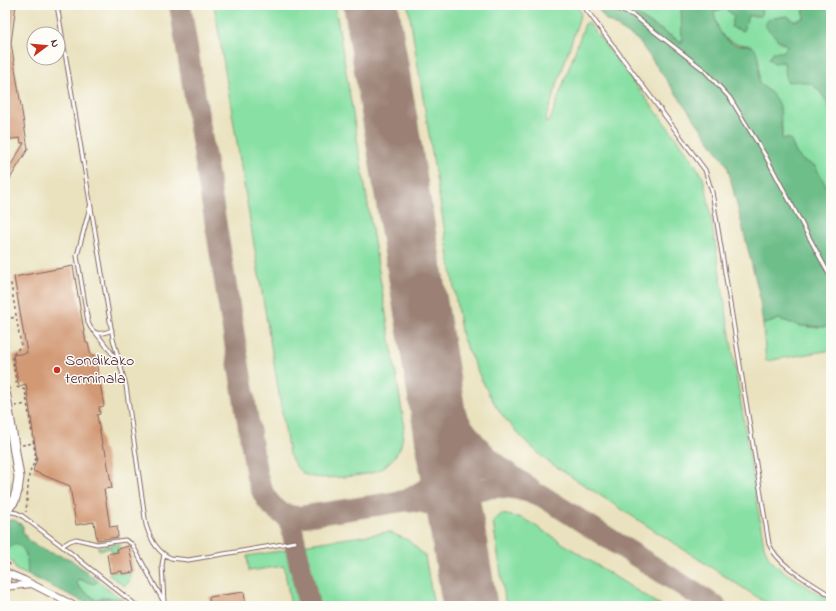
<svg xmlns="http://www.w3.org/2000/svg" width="836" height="611" font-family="'Indie Flower',sans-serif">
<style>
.green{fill:#88e0a4;stroke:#698068}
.forest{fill:#6ebe8a;stroke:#5c6e5a}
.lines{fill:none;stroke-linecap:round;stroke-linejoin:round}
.taxiway{stroke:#9a8075;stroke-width:22}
.runway{stroke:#9a8075;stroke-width:55}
.building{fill:#d29975}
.lane-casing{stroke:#82635f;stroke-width:5}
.street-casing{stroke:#82635f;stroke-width:8}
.secondary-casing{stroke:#82635f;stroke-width:11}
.path{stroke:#82635f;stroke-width:1.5;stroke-dasharray:3 3;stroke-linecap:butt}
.lane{stroke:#fff;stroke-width:3}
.street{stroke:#fff;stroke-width:6}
.secondary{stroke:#fff;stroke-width:9}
.poi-dot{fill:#c8321e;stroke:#fdfcf7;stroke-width:1.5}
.labels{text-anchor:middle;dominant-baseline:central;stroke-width:3;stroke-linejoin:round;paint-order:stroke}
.poi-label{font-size:16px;fill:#4a1f2b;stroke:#fdfcf7;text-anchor:start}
</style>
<rect width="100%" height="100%" fill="#fdfcf7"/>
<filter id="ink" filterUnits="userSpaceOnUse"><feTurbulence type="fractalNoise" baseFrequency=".025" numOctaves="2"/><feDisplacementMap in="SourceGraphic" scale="8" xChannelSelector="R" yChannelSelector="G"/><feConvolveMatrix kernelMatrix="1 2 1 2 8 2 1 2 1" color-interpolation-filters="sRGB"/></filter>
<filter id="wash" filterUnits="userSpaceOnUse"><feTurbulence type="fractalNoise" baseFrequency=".012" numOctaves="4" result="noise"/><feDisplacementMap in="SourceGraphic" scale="16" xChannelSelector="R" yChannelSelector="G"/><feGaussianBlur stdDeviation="0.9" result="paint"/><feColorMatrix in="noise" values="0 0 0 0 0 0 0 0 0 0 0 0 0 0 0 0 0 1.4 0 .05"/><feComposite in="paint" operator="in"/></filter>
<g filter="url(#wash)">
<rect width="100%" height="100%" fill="#eae2bf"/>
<path class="green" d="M214,5H335L404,423C403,432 403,442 399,450C394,459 385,467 377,471C367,476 315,481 306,475C298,471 293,462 289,454Z
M408,5H577L581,13L545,121L549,123L585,24L588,22L692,159L703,178L707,193L764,546L769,558L780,569L831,602V606H771L547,461C530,446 514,431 500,412C484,389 474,362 462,337Z
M626,5H681L683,43L627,9Z
M762,5H804V18L795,21L787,16L779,18L764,26L773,33L780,43L788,45L783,52L785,71L799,81L813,84L825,98L831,113V195L815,166L802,160L796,153L790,139H782V127L771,93L759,83V66L751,45C725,44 717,36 714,11L726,9L734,16L761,15Z
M779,319C795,324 816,332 831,324V350L766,361L763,325Z
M11,481C10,488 12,496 5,499V488Z
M501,514L523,518L661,606H506L493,522Z
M389,532L408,540L425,556L434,606H313L301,545Z
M15,543C29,549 27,562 28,575L16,570L11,560L5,556V545L10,547Z
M120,544L121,548L117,549L118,552L112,553L111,548L99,550L98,547Z
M293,549L304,606H291L284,566L249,571L247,556Z
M122,571V574L130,573V580L125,586L109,575L110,573Z
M78,579L94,584L98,581L120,598C111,599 104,595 97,600L81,589L77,584Z"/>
<path class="forest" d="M596,5H626L627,9L682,43L681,5H762L761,16H748L743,31L731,27L734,16L726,9L714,11C716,25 721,41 737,45C743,46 751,43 755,49C760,55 759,74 759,83L771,93L780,105L782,139H790L796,153L802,160L815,166L831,195V324L825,327L800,326L779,319L763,325L759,293L727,165L638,40L605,19Z
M804,5H831V113C821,88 815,79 787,82L784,62L774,63L769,59L773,52H783L788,46C777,41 773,33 764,26L769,19L787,16L795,21L804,18Z
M10,520H15L23,526V533L30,542L46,551L70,559L98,581L94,584L78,579L77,584L81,589L96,600C104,596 111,599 120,598L130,606H93L28,575C27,562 29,549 15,543L11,547L5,545C5,536 9,532 7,521Z"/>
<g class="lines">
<path class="taxiway" d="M180,5L257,477C263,498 275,517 299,517L495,487C512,486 526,490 542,496L715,606
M427,344C441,395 459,435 502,469C511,476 521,482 530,488
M411,498C426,491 442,478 444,460C445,454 443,447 443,441
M413,501C436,501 452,518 459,539
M453,503C456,475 474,459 502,469
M286,515L291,525L309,606"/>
<path class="runway" d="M371,5L470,606"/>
</g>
<g id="blocks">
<path class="building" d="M5,5H16L11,43L28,149L5,187V175L24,143H21L20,138L5,140V66H8L7,57H5Z
M73,266L86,343H88L91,356L95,355L104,406L99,407L100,414L97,415L103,449H105L112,488L104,489L110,527L117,526L118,537L97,540L94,522L76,525L70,486L33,471L37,459L26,384L19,386L13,355L27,353L14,277Z
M129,546L134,572L122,574V571L110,573L107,554L118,552L117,549Z
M244,592L246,606H210L209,597Z"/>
</g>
</g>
<g filter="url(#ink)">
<use href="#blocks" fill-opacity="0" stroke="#82635f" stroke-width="1"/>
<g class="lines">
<g class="lane-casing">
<path id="lane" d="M57,5L113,339L126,386L146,525C150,538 158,553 171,558C176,559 182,559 188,560L295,542
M583,5L705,170L712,192L769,544C779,567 811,582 831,596
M606,5L633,15L704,70L730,98L765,155L831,278
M90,207L77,256L88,322C93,336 100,335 112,330
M96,333L118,361
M7,511L17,513L21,515L62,546L137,606
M62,546L70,541L76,539L97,544L125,540L132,544L166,606
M164,602L162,565L164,554"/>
</g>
<g class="street-casing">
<path id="street" d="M5,572L24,580L75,606
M5,587L31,584"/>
</g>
<g class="secondary-casing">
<path id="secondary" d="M5,391L19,477L17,491L14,501L5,512
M5,572L6,578L5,586"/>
</g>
<path class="path" d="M5,281L11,284L21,346L12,356L17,387L25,390L36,458L29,475L26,512
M5,319L16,317
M15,406L27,404
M22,445L34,443
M5,558L11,566"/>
<use href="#lane" class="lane"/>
<use href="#street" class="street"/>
<use href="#secondary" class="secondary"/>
</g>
</g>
<circle class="poi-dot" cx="57" cy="370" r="4"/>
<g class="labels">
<g class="poi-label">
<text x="65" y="361">Sondikako<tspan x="65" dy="18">terminala</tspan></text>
</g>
</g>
<rect width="836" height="611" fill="none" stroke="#fdfcf7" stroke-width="20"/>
<g transform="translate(46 46) rotate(74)"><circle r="19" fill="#fdfcf7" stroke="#b5a4a5"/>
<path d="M0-3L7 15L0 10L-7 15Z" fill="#c8321e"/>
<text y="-6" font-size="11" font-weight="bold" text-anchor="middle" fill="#4a1f2b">N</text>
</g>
</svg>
